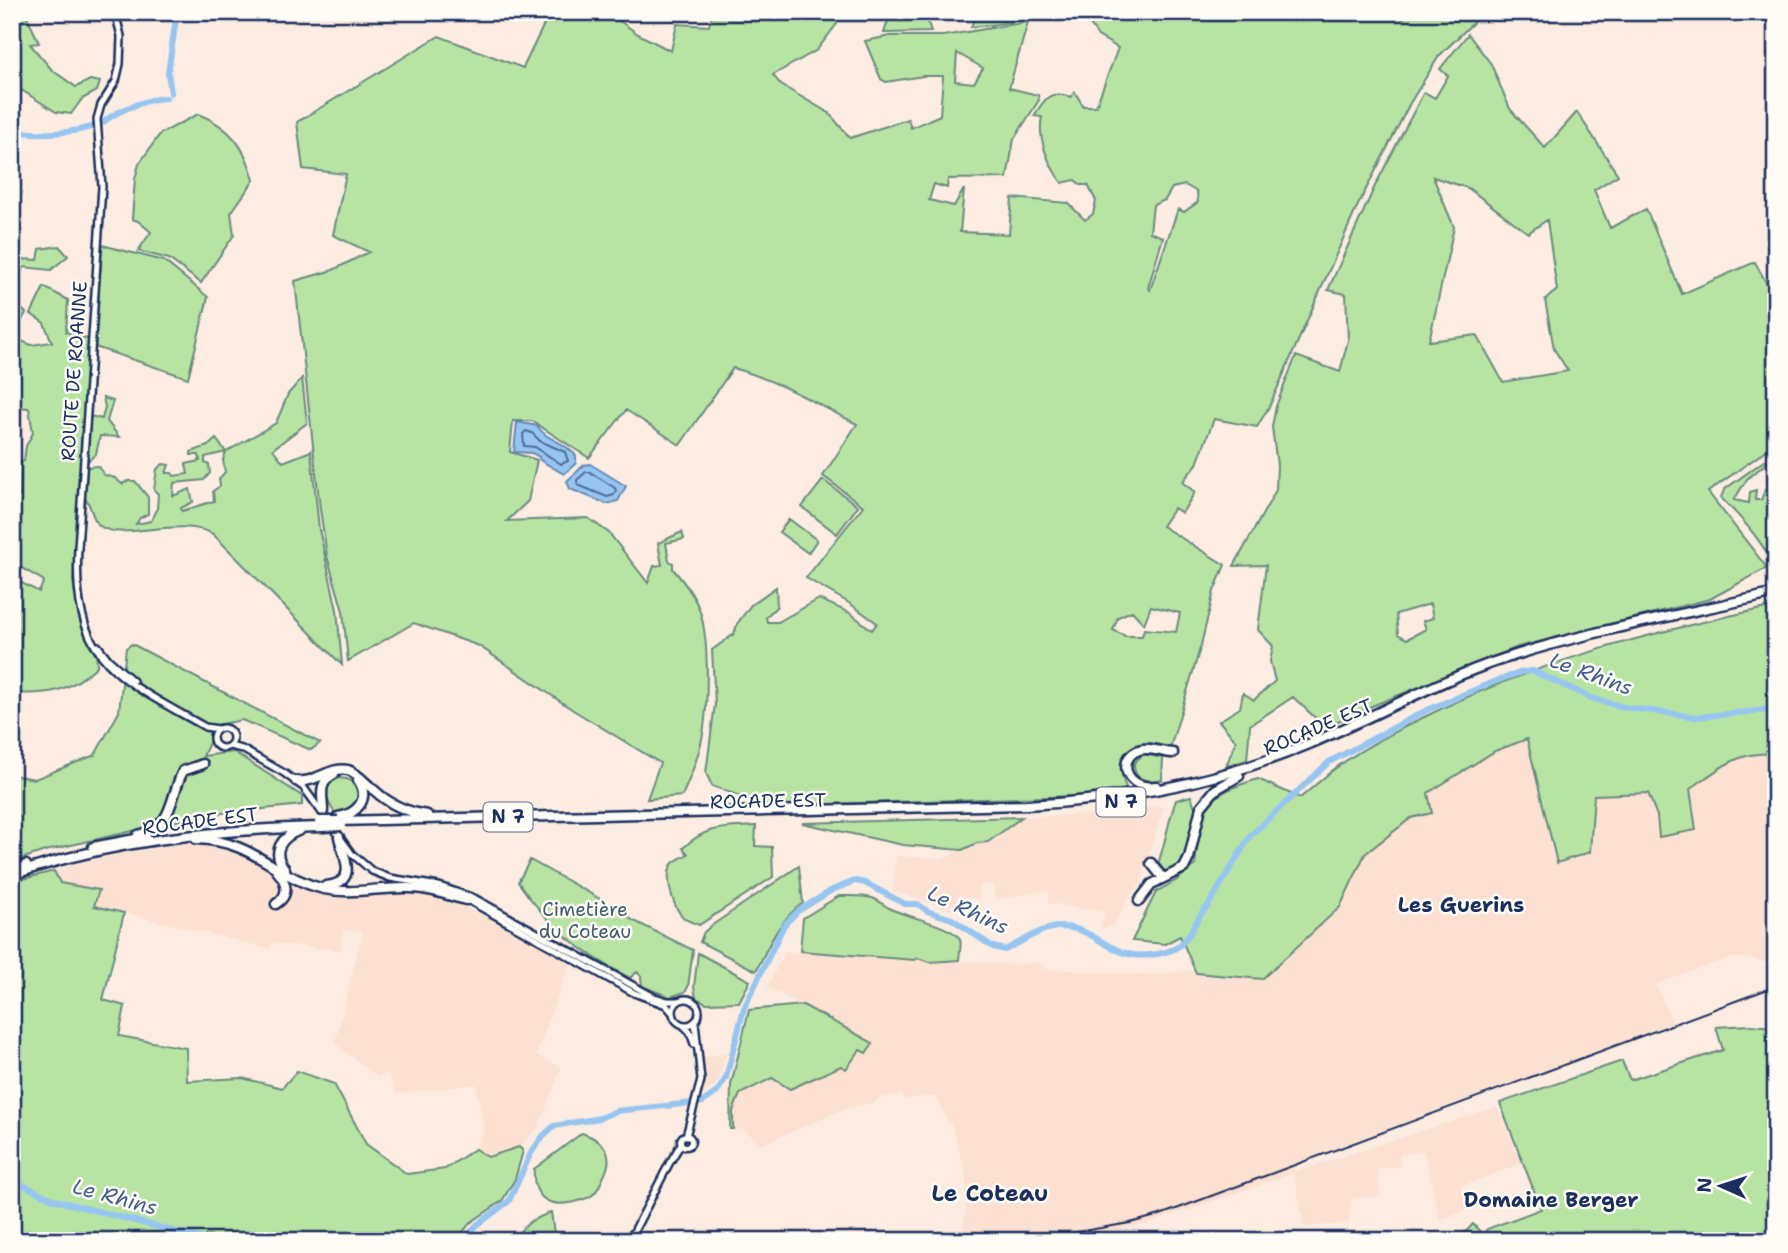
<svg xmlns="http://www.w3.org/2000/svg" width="1788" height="1253" font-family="'Shantell Sans',sans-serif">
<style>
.built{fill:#fce0d1}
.green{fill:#b7e4a2;stroke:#698a80;stroke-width:2;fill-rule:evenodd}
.water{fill:#97c5f1;stroke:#6589b6;stroke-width:2}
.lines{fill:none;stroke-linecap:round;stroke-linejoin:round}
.shore{stroke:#4d6b99;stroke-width:2}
.river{stroke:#97c5f1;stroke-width:6}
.secondary-casing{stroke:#1b2f5e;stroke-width:10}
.trunk-casing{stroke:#1b2f5e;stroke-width:13}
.secondary{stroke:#fdfcf7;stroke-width:5}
.trunk{stroke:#fdfcf7;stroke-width:8}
.rail{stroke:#1b2f5e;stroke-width:2}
.trunk-bridge-casing{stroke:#1b2f5e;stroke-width:13;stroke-linecap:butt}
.trunk-bridge{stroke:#fdfcf7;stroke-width:8}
.labels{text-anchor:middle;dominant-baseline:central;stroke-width:5;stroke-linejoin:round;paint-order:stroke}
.shield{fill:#fdfcf7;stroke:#5f6c8c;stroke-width:2}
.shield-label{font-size:18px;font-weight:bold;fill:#1b2f5e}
.street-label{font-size:19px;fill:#1b2f5e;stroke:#fdfcf7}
.park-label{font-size:19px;fill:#425c6f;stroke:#fdfcf7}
.water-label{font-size:21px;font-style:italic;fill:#405c8a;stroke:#fdfcf7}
.neighbourhood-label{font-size:21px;font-weight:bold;fill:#1b2f5e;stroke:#fdfcf7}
.quarter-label{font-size:23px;font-weight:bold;fill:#1b2f5e;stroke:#fdfcf7}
</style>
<rect width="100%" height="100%" fill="#fcece1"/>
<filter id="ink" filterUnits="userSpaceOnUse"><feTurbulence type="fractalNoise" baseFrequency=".0143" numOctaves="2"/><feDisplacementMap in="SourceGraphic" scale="14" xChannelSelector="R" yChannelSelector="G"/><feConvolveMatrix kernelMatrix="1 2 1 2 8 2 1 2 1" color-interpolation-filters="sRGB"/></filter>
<g filter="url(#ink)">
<path class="built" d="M1527,739L1557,863L1590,852L1594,795L1648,793L1657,816L1659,837L1695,830L1690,790L1733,759L1761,753L1776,754V965L1749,958H1731L1711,964L1656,984L1672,1023L1291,1164L1295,1172L1497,1107L1521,1163L1461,1187L1466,1210L1440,1220L1424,1150L1399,1155L1400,1166L1377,1169L1380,1196L1352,1198L1349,1223L1304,1227L1294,1173L1144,1225L1053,1241H960L966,1210V1175L953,1129L935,1096L905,1099L902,1094L879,1098L875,1102L847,1108L762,1144L743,1129H733V1111L740,1094L772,1077L790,1089L841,1066L860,1049L866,1053L873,1042L767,987L785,952L1020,965L1035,962L1045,969L1153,975L1194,970L1197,973L1262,979L1340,907L1365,854L1411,818L1432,813L1428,794L1495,751Z
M1164,806L1139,886L1131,894L1115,923L1106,929L1100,928L1105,912L1048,903L1049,890L996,899L992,884H980L979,899L957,896V912L893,891L896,856L942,859L977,843L988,842L1022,817L1086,815Z
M189,843L209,845L254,860L270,871L278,884L287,883L309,890L331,894L363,896L403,892L434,894L498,922L569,964L536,1055L561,1068L539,1126L519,1147L488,1158L475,1149L484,1130L476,1084L396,1094L390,1076L385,1073L378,1077L335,1043L363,931L343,930L341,950L271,943L270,949L94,905L99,890L60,883L55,875L54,871L104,857Z
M726,1054L718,1081L712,1089L702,1091L704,1077L702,1057Z"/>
<path class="green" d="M12,12H25L39,43L30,44L52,70L76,87L90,80L100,82L97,91L82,99L71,114L56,112L12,84Z
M550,12H607L638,34L671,51L677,24L709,26L713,12H846L817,50L773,75L781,85L829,113L850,138L908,119L911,128L940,115L943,76H923L886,82L881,79L865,41L890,36H943L1028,22L1009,88L1038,95L1039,100L1014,139L1007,178L948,179L947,188L934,184L929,200L954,206L964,189L960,232L1009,234L1012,198L1068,203L1085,220L1093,214L1096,201L1088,185H1081L1075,180L1062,183C1049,166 1037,138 1042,117L1034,116C1045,98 1049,90 1071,97L1075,92L1083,106H1096L1118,48L1098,36L1081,12H1376L1404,18L1403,12H1484L1439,56L1410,103L1357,207L1270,405L1257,427L1214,419L1197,464L1182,482L1195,492L1182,513L1174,508L1162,526L1225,565L1214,591L1201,645L1170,748C1163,746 1155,743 1147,743C1121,743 1116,770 1127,789L1077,796L767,806L712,786L706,773L715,704L712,650L734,634L737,624L751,605L776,587L777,606L766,617L767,622H778L819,599L850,613L872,630L877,623L849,603L806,578L863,506L823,476L857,424C817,404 777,380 733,368L680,445L626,410L589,458L532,421H513L510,452L537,460L528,501L507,521L588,518L609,533L648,583L654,566L662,565L658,543L682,532L684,539L666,543L669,561L673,563V569C684,582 696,597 701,615C709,643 708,705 703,734C699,756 691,776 682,796L647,799L660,763L573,710L479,646L414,623L348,661L343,611L327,556L320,509L295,281L333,270L369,252L333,235L346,174L303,169L297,122L439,36L523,68ZM957,53L983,68L974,83L955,81ZM1185,185L1197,192L1198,202L1184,212L1178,209L1150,290L1148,288L1163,237L1150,232L1153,205L1165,200L1172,188ZM1151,606L1180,613L1176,632L1144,629L1142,636H1125L1113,630L1118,617L1132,611L1144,624Z
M891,12H902L909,15L912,12H936L927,19L931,32L884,33Z
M977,12H1026L1025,18L1009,23L971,27Z
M1468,34L1491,64L1510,109L1545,148L1577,112L1618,175L1594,190L1610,228L1646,209L1682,294L1755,262L1776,301V445L1771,447L1708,492L1767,568L1710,599L1518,647L1362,710L1325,727L1293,697L1250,725L1247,760L1226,766L1236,741L1219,721L1240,708L1243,693L1254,700L1275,681L1270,661L1273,646L1258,630L1266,565L1234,566L1276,490L1277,465L1272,427L1276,406L1296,356L1340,372L1348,340L1346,294L1328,290L1375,186L1424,92L1435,98L1448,76L1440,69ZM1433,177L1468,188L1528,233L1547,220L1557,290L1545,300L1554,349L1568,371L1503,382L1477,335L1429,341L1454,227ZM1430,604L1433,618L1423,621L1426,629L1407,639L1398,634L1396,614Z
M198,114C231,127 245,147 254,180L231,213L234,235L201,283L169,259L138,251L151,232L138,221L132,219L135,179L139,164L160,134Z
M102,245L164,261L208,297L188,378L95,347Z
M59,246L68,256L51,270L23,267L13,301L26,313L12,337V262L19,259L38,260L40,249Z
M44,287L68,300L66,332L88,339L73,581C76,600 79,618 86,636C91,647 98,654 97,666C70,692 49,695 12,693V610L16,580L39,592L44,581L17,565L12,553V497L20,496L21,462L24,461L26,446L33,433L29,408L16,407L18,399L16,395L12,394V359L17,339L31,345L52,342L44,323L31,314Z
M302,378L307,423L273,449L283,462L311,451L319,529L337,610L342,665L213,534C179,516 120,542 100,526C91,519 92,505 85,498L87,467L98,466L104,475L115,478L122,484L128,481H135L148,497V514L140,518L136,524L151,521L157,510L158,494L154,490L157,469L163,464L169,465L166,473H172L174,476L188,474L186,464L200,461L199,455H191V452L208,446L216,439L226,452L276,423L288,394ZM226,452L223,460L225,472L219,479L220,486L213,491L214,501L182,511L181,508L193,502L190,489L173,496L174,483L204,480L210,473L209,465L205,463V457Z
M103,398L113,401L107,421L119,437L100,436L96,454L87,462L90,416L102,419L105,407Z
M1765,460L1769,461L1747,479L1734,500L1749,503L1750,492L1756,490L1755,500H1761L1765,490L1770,488L1772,481L1776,483V569C1762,541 1743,519 1721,498L1724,490Z
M823,480L858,506L837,534L802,507Z
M789,519L817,540L808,553L779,532Z
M1776,606V754C1738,750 1719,769 1690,789L1696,830L1659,837L1657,816L1648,793L1594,795L1590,852L1557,863L1527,739L1495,751L1428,793L1432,813L1411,818L1365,854L1340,907L1262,979L1196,973L1180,936L1165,944L1132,941L1156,892L1177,880L1195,865C1202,809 1200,796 1258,779L1300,798C1311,789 1322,779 1333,770C1359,750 1391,734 1420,719C1532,663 1654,631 1776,606Z
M132,644L320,743L311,750L242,720L217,725L203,756L234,752L302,796V805L203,815L45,851L12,862V775L35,779L95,755L119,712L126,648Z
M1143,754L1163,758L1162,780C1147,782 1133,781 1134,763Z
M339,778C368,779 364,808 335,813C325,799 321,785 339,778Z
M1191,796L1196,810L1184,861L1176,870L1160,871L1157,867C1165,845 1168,822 1176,800Z
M1022,817L988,842L977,843L962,850L903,845L802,823Z
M756,826L755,846L772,847L773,877L699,925C695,923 687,921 684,918C673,908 663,875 673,863C677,859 683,857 688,854L683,848C708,825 723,828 756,826Z
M530,860L620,910L632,920L693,950L688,987L685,992L670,997L642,986L641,976L637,972L630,978C580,952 550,928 518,882Z
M799,866L803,903C779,920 769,945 756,971L700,942L704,932L711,926Z
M54,871L60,883L99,890L94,906L124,913L103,1000L125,1006L119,1036L186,1048L187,1081L242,1078L282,1088L297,1071L334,1084L366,1144L407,1174L445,1169L475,1149L488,1157L519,1147L523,1151L515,1179L502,1201L470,1223L456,1241H228L206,1234L202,1241H12V882Z
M839,896C849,896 862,895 872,898C879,900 884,906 891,909C904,916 954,926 960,939C962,944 959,955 959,960L930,962L917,958L915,960L800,951L803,918Z
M698,953L750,981L739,1002L706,1003L696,998L694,987Z
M803,1005L873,1043L866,1053L860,1050L846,1069L841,1066L790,1089L772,1078L740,1094L733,1111V1129H730L731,1085L749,1010Z
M1750,1025L1776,1027V1241H1445L1447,1233L1461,1237L1473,1224L1483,1235L1487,1229L1541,1209L1500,1103L1622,1061L1630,1080L1723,1050L1716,1027Z
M582,1133C605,1141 616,1154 603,1178C600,1184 597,1193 591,1196C587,1199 581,1200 575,1202C548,1208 532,1198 534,1169Z
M551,1212L555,1241H509L531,1221Z"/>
<path class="water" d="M517,422L537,426C547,441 565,441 576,456V463L564,474L540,460L539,457L532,453L514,452Z
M590,464L626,486L618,501L607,504L570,489L567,481L584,465Z"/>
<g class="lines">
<path class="shore" d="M526,431L532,433L540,441L565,452L568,461L561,464L535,447L524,446L523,434Z
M586,472H590L615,488L616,491L614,495L607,497L578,485L577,480Z"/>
<path class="river" d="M171,93L168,73L177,12
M12,129C34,137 78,133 100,124C106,122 104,121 109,118C122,109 150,98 166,98
M12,1180L55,1200L211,1241
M463,1241L477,1225L509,1201L531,1153L543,1136L554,1126L600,1118L616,1111L703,1102L717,1092L726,1078L744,1008L784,925L798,911L832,890L855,881L865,883L905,904H918L927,911L952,919L993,947L1005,950C1022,942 1042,927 1060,927C1095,926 1110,960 1150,955C1159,954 1168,952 1176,948C1193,937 1194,918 1208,906L1250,836L1329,762L1425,711L1493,682L1522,672L1533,671L1591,698L1623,707L1697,717L1776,709"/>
<g class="secondary-casing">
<path id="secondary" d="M115,12L121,36L120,64L116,81L101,105L97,119L102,187L78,548C72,662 117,677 205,727L218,729
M98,646L109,660L133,681
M213 738a10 10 0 1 1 20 0a10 10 0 1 1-20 0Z
M229,746L242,749L284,773L304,788L352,854L372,871L390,878L439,886L474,898L654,997L667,1001H678
M464,898L634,993L666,1005L672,1012
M673 1012a13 13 0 1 1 26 0a13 13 0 1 1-26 0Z
M684,1026L690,1032L694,1044
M680.5 1141a5.5 5.5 0 1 1 11 0a5.5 5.5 0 1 1-11 0Z
M686,1136L701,1080L695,1022
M629,1241L670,1162L681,1144"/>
</g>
<g class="trunk-casing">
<path id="trunk" d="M296,781C315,784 330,766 348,770C358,773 366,784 374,790C389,804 406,812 427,815
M1156,786C1127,791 1115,759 1139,750C1150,746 1162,753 1173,753
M323,811C323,795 317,784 334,774
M338,817C357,814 371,799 358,780
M338,821L1026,805C1124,800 1218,783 1309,744C1374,717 1436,681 1503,659C1591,630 1685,614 1776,593
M138,835C175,826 169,798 183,771L203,764
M196,839C254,840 274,877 324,889C352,895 380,887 409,888C430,888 446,895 466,900
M93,847L146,837
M1151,863L1163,878
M12,869L26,865
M285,869C270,851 282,837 300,830
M12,875C111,840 219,829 323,827
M326,886C360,882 343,856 339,837
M1139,901L1152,884L1184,868L1189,858L1201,807L1215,790L1239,776
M276,904C290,895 287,882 277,871"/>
</g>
<use href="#secondary" class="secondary"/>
<use href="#trunk" class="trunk"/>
<path class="rail" d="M1024,1241L1130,1223L1160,1215L1776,986"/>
<g class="trunk-bridge-casing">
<path id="trunk-bridge" d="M319,821H338
M323,827L342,826"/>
</g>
<use href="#trunk-bridge" class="trunk-bridge"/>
</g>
</g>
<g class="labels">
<g class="shield">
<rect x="1096.5" y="787.5" width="49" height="29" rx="5"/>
<rect x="483.5" y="802.5" width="49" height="29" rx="5"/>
</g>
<g class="shield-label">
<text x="1121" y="802">N 7</text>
<text x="508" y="817">N 7</text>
</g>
<g class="street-label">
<text transform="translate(74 371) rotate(-86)">ROUTE DE ROANNE</text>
<text transform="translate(1318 727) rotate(-23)">ROCADE EST</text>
<text transform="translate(768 801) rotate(-1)">ROCADE EST</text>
<text transform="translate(200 821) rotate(-7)">ROCADE EST</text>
</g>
<g class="park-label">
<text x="585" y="909">Cimetière<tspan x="585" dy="22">du Coteau</tspan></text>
</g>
<g class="water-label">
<text transform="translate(1591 674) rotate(20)">Le Rhins</text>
<text transform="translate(968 910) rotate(25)">Le Rhins</text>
<text transform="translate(115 1197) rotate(15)">Le Rhins</text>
</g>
<g class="neighbourhood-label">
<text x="1461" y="905">Les Guerins</text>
<text x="1551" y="1200">Domaine Berger</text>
</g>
<g class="quarter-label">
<text x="990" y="1193">Le Coteau</text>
</g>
</g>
<rect width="1788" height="1253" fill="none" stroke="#fdfcf7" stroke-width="42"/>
<rect x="21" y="21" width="1746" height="1211" fill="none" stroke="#1b2f5e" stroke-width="2.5" filter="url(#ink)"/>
<g transform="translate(1721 1186) rotate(273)" stroke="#fdfcf7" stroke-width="5" paint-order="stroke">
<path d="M0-5L12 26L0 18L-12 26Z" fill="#1b2f5e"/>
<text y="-10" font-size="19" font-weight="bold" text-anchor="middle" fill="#1b2f5e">N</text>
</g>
</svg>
